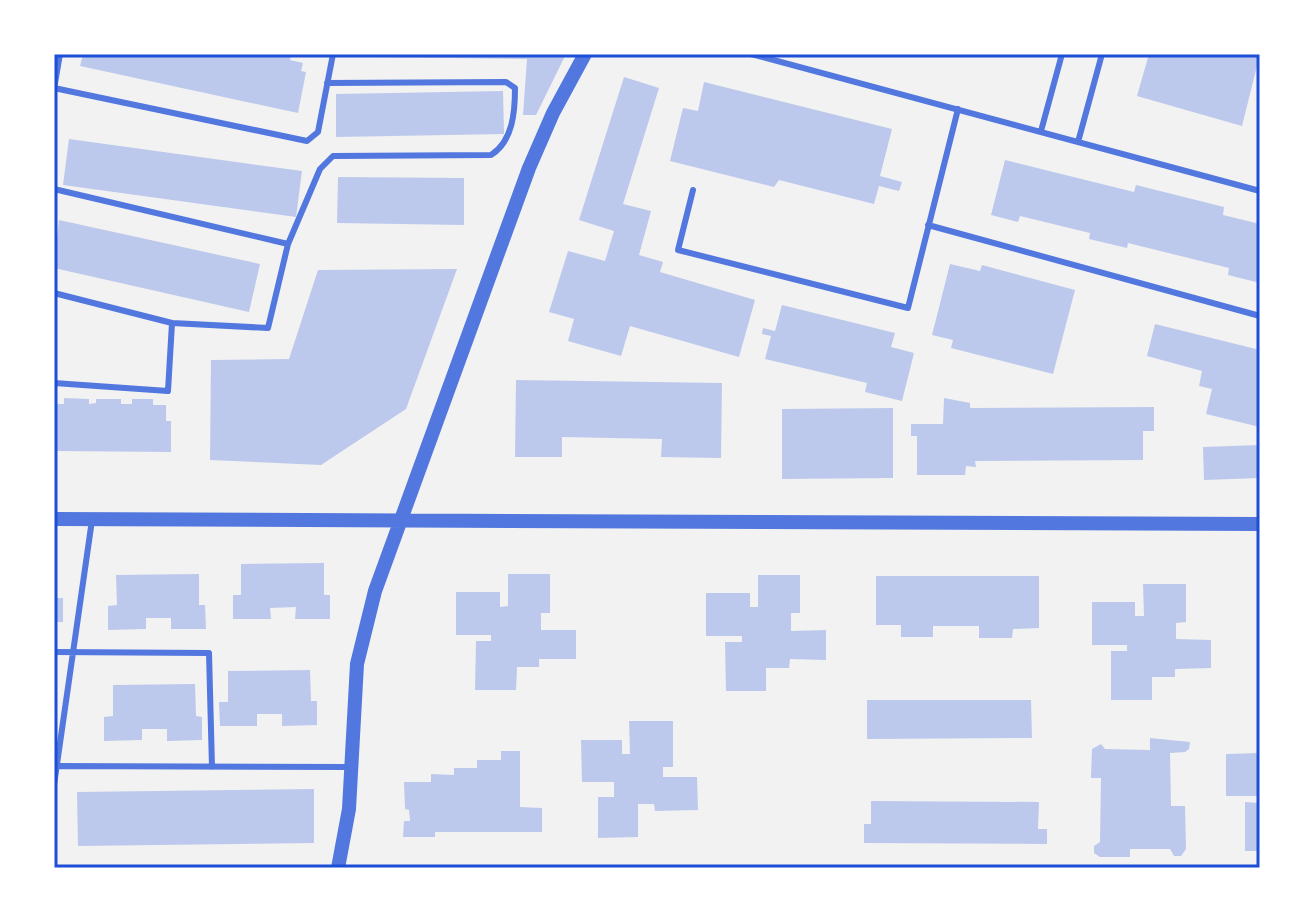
<svg xmlns="http://www.w3.org/2000/svg" width="1314" height="922" font-family="Quicksand,sans-serif">
<style>
.building{fill:#bdc9ec}
.lines{fill:none;stroke-linecap:round;stroke-linejoin:round}
.service{stroke:#5277de;stroke-width:6}
.tertiary{stroke:#5277de;stroke-width:14}
.neatline{fill:none;stroke:#1d4ed8;stroke-width:3}
</style>
<rect width="100%" height="100%" fill="#f2f2f2"/>
<path class="building" d="M83,54H287L291,55L290,60L303,63L301,71L306,72L298,113L80,66Z
M364,54H566L536,115H523L527,59L364,57Z
M1149,54H1260L1242,126L1137,96Z
M624,77L659,88L623,204L651,211L639,255L663,262L660,272L755,300L739,357L630,326L621,356L568,341L574,319L549,312L568,251L605,261L614,231L579,220Z
M704,82L892,129L880,176L902,182L899,191L879,186L874,204L779,180L774,187L670,161L683,108L698,111Z
M503,91L504,134L336,137V94Z
M69,139L302,171L296,217L63,185Z
M1005,160L1134,192L1136,185L1224,207L1223,215L1260,224V283L1228,275L1229,268L1128,243L1127,248L1089,239L1090,233L1020,216L1018,222L991,215Z
M338,177L464,178V225L337,223Z
M59,220L260,264L249,312L54,268Z
M950,264L980,271L982,265L1075,290L1053,374L951,348L953,340L932,335Z
M457,269L406,409L321,465L210,460L211,360L289,359L318,270Z
M782,305L895,333L891,347L914,353L902,401L865,392L867,383L765,359L771,336L762,334L763,328L775,331Z
M1155,324L1260,350V427L1206,414L1212,389L1199,386L1202,371L1147,356Z
M516,380L722,383L721,458L661,457L662,439L562,437V457H515Z
M64,398L89,399V404L96,403V399H121V404H132V399H153V405H166V421H171V452L54,451V404H64Z
M944,398L970,403V408L1154,407V431H1143V460L975,461L976,467L966,466L965,475H917V436H911V424H943Z
M893,408V478L782,479V409Z
M1260,445V478L1204,480L1203,447Z
M324,563V595H330V619H295L296,607L270,608L271,619H233V595H241V564Z
M54,574L57,598H63V622H54Z
M199,574V605H205L206,629H171V618H146V629L108,630V606L117,605L116,575Z
M508,574H550V613H541V630H576V659H539V667H517L516,690H475L476,641H491V635H456V592H500V607L508,606Z
M758,575H800V613H791V631L826,630V660L790,659L789,668H766V691H726L725,642H742V636H706V593H750V607H758Z
M876,576H1039V628L1013,629L1012,638H979V626H933V637H901V625H876Z
M1143,584H1186V622L1176,623V639L1211,640V668L1175,669V677H1152V700H1111V651H1127V645H1092V602H1135V616H1144Z
M310,670L311,701H317V725L282,726V714H257V726H220L219,702H228V671Z
M195,684L196,716L202,717V740L167,741V729H142V740L104,741V717L113,716V685Z
M867,700H1031L1032,738L867,739Z
M629,721H673V767H663V777H697L698,810L655,811L654,804H638V837L598,838V797H614V782H582L581,740H622V754H630Z
M1150,738L1190,742L1189,749L1185,752L1170,753L1171,806H1185L1186,849L1181,856H1174L1170,849H1130V857H1100L1094,853V846L1100,842L1101,778H1091L1092,749L1101,744L1105,749L1150,750Z
M501,751H520V807L542,808V832H435V837H403L404,821H410L409,810L405,809L404,782H431V774L454,775V768H477V760H501Z
M1260,753V796H1226V754Z
M314,789V843L78,846L77,792Z
M871,801L1039,802L1038,829H1047V844L864,843V824H871Z
M1245,802L1260,803V851H1245Z"/>
<g class="lines">
<path class="service" d="M751,54L1260,191
M54,88L307,141L318,132L333,54
M54,89L60,54
M1041,131L1062,54
M1078,142L1102,54
M54,189L288,244L268,328L172,323
M693,190L678,250L908,308L958,109
M928,225L1260,316
M288,244L320,169L333,156L491,155C513,141 515,112 515,88L506,82L327,83
M54,293L172,323L168,391L54,383
M54,652L209,653L212,767
M54,766L350,767
M54,785L92,520"/>
<path class="tertiary" d="M54,519L1260,524
M338,868L349,809L357,664L375,591L529,168L553,113L585,54"/>
</g>
<rect width="1314" height="922" fill="none" stroke="#ffffff" stroke-width="112"/>
<rect x="56" y="56" width="1202" height="810" class="neatline"/>
</svg>
